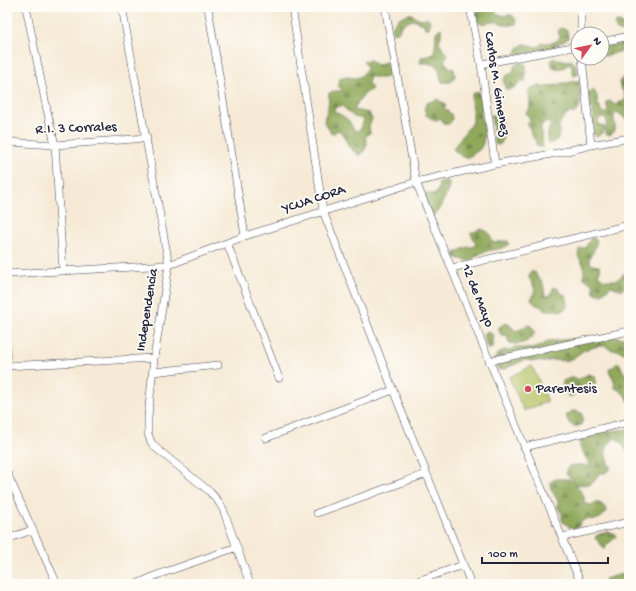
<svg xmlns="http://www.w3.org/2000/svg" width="636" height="591" font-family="'Gochi Hand',sans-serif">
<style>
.forest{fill:url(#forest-firs);stroke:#59654a;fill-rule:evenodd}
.garden{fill:#b5c264;stroke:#6c7250}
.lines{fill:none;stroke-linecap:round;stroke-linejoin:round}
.street-casing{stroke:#424052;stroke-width:8}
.street{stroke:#fff;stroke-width:7}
.poi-dot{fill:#d1495b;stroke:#fdfcf7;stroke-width:1.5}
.labels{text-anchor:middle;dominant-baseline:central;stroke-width:3.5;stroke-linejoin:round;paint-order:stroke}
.street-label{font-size:14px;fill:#22223b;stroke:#fdfcf7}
.poi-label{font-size:14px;fill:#22223b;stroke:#fdfcf7;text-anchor:start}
</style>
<defs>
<pattern id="forest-firs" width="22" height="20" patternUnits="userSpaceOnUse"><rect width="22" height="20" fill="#90a85a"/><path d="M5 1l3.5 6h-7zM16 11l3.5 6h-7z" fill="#75884c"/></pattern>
</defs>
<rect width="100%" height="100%" fill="#fdfcf7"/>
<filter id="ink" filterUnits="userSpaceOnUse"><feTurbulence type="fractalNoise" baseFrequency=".025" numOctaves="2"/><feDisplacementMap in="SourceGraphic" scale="8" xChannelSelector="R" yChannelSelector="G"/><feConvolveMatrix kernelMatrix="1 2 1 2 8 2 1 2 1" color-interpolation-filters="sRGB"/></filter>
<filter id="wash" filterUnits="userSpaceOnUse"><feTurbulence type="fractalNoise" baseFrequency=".012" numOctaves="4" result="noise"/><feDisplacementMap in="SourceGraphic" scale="16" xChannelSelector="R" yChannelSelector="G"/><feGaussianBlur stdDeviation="0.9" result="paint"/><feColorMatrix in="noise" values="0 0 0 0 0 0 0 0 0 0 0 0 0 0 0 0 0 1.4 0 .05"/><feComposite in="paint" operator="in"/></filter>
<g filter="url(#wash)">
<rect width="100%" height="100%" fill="#f6ead6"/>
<path class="forest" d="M489,8C495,9 495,13 501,15C509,17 510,11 516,20V24C511,25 507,26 503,24C501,24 499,22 497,22C490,20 474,31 476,13L481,9Z
M409,14H412C416,19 422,19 428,18L430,21L429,28L426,29L423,23H418L416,20H413L403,24L398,32L395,33L392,32C392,21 399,17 409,14Z
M616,22H620L629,27V34L617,30L614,24Z
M441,28V36L439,42L444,50L448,55L444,60L448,66L454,69L455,76L451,82H442L440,76L439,69L434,65L427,63H420L421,57L428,56L434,53C436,46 435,39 436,32Z
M560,28L567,30L569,37L568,39L558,44L549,49L518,55L516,52L518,48L524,44H527L534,47L540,46L542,43C550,43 555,44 560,37L559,34L558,30Z
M626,41L629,42V50C625,51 622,51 618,52C613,54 610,56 604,56L602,53V50L606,46L617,45Z
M554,58L568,61L571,60C576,63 578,70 577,75L574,76L572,73V66L569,64L563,68L556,69L555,67V69L552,66L551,60Z
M371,60L376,65L389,61L396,64C395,66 395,68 394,70C389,80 378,79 370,76L368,83L372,89C363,94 358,100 354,110L369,113L372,119L369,126L370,133L365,137L367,144L364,151L360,156L349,147L343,134L338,130L332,134L324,122L325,116L328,109L329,93L336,91H343L338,86L339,79L345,76C357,80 362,78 367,67L363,61ZM338,106H342L354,117L364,119L361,129L358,131C350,129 353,125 348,120C344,116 338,114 334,111L335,108Z
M519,63H523L526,65L525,83L522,80C520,81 520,83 518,85C515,87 512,89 509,90L506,89C504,85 502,80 506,76C508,75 510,74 512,73C516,68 511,66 519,63Z
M629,67V103C626,109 628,113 629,119L626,120L621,115V114L615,113C611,122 621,131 609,135L606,134V130L607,121L605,118L602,117L599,119L598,122L600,125L604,126L605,129L603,132L597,137L594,135C593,129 591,121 594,116L591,110L588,94L590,91L593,90C597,94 598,98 597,103L600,107L602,113H606L608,111L606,102L610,101L615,105L624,100C627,93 619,89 619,82L625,75V72L626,69Z
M575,81H579C580,90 581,100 579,109L573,114L572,112C567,114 559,120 559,127C559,131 559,134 558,138C555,142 552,144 547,143L548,133L551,123L548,122L541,125C540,133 544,140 542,147H539L536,145V141L532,136L530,129L527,124L529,122L530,119L526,113L530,108L529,94L528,91C531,88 536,85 540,86C542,86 543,88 545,88L548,86L558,85L561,83H568Z
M478,91L482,104L481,112V119L483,121C484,130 486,143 479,150C475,153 471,155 467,158L461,156L453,149L461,137L473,122V108L471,101L472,94Z
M438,99L441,102H443L446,104L444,108L451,114L452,119C451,123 449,125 444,124L441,118H439L438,120C434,120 430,118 426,115V112L424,109L427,103Z
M491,115C496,115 499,117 502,121L503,136L501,144L498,145L495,144Z
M444,180H447C449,183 450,183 449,186C449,190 439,211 436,213C435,214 434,214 433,214L424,209V196L426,193L433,194L437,193L439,186L438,183Z
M481,229C496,234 487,236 494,243L504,241H508L509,244C502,250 492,249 484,252C478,254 475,258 470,261L460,259L454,257L455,253C461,250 466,246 473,247L476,245C476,240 472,238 471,233Z
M591,238H594L597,241C596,243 595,248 594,250C592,256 586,258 592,265L599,266L601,268L598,275L604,280H617L625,273L629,274V282L622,290L611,286C604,291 604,298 594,292L593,284L584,278C583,273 585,268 583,264C579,256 577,260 579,249L586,247Z
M531,272H535L538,279L539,278C545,283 543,288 545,295L548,296L551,295L553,288L556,287C558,288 559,290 560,292C564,296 563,292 566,296C569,302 568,309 562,311C554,308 546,314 540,306C535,305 533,303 531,298L533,297C534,293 535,290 534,287C532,280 526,279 531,272Z
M507,323L513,328L515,331L521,329L527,325L531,326L535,332C530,342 519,347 508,342V336L501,335L499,330V327L504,324Z
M488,332L493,335L492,341L494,347L488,350L483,335L485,333Z
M614,336L621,338L629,337V354L624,353L618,350H611L605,346H598L584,350L573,358L566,361L552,360L545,362L524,360L505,369L499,370L495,364V357L503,350L509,351L515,347L529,349L536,348L543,345L548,341Z
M618,362L620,364L623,371L627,377L629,382V402C628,397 620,390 615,388L614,380L609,371L610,368L613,367Z
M588,374L595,376L596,380V383C590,388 589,386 583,388C578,390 575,396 569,397L562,389L563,381L570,378H573L576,379H580Z
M572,411H575L582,413L583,419L581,425L574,427L569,423L566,416Z
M629,429V452L628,453L621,442L615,438C603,447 604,456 611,468L605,473H599C593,487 589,484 576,485L584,496V503L591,505L597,502L603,505L607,511C598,523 596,518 583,520L579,526L573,529L567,525L562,521V514L558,508V501L551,489L550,482L556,479H570L575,483L573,479L567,475L566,469L571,464V466C580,463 582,466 591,466L580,448V441L583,436C591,435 596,434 602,430L609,431Z
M607,532L614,533L616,536C613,542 607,542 605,549L603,548C602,544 598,542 595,538L597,535Z
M625,574L629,577V580L627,584H607L605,579L618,575Z"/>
<path class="garden" d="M7,301L14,360L7,361Z
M532,366L548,401L524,411L509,377Z"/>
</g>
<g filter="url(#ink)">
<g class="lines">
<g class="street-casing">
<path id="street" d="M26,7L47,110L55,145L63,271
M122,7L169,265L154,358L148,417V434L151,442L156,448L209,491L218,501L223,509L250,584
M208,7L245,236
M292,7L323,211L393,390L471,584
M385,7L416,182L581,584
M470,7L481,64L495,164
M581,34V7
M602,42L629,36
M582,58L591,145
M481,64L578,46
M7,142L55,145L147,138
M227,243L279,378
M452,268L629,225
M7,274L169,265L245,236L416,182L495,164L563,152L591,145L629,138
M489,361L629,331
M7,366L154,358
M153,372L218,365
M266,438L393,390
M524,447L629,422
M7,473L57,584
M317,513L426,474
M563,537L629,522
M7,539L32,530
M137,584L157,575L237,547
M409,584L463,565"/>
</g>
<use href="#street" class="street"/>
</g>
</g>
<circle class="poi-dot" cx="528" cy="389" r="4"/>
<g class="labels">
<g class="street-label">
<text transform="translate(496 84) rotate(81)">Carlos M. Gimenez</text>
<text transform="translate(76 129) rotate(-2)">R.I. 3 Corrales</text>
<text transform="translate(314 200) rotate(-18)">YCUA CORA</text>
<text transform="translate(477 296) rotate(68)">12 de Mayo</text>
<text transform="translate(148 310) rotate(-81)">Independencia</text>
</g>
<g class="poi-label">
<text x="536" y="389">Parentesis</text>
</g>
</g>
<rect width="636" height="591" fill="none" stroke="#fdfcf7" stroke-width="24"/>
<g transform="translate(590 46) rotate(57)"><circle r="19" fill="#fdfcf7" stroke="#a5a5ac"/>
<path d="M0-3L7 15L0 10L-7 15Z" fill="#d1495b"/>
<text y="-6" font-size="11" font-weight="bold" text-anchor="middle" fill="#22223b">N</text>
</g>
<path d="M482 557v6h126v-6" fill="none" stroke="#22223b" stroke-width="2"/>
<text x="488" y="557" font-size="12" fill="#22223b" stroke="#fdfcf7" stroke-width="3" paint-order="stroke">100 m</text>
</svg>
